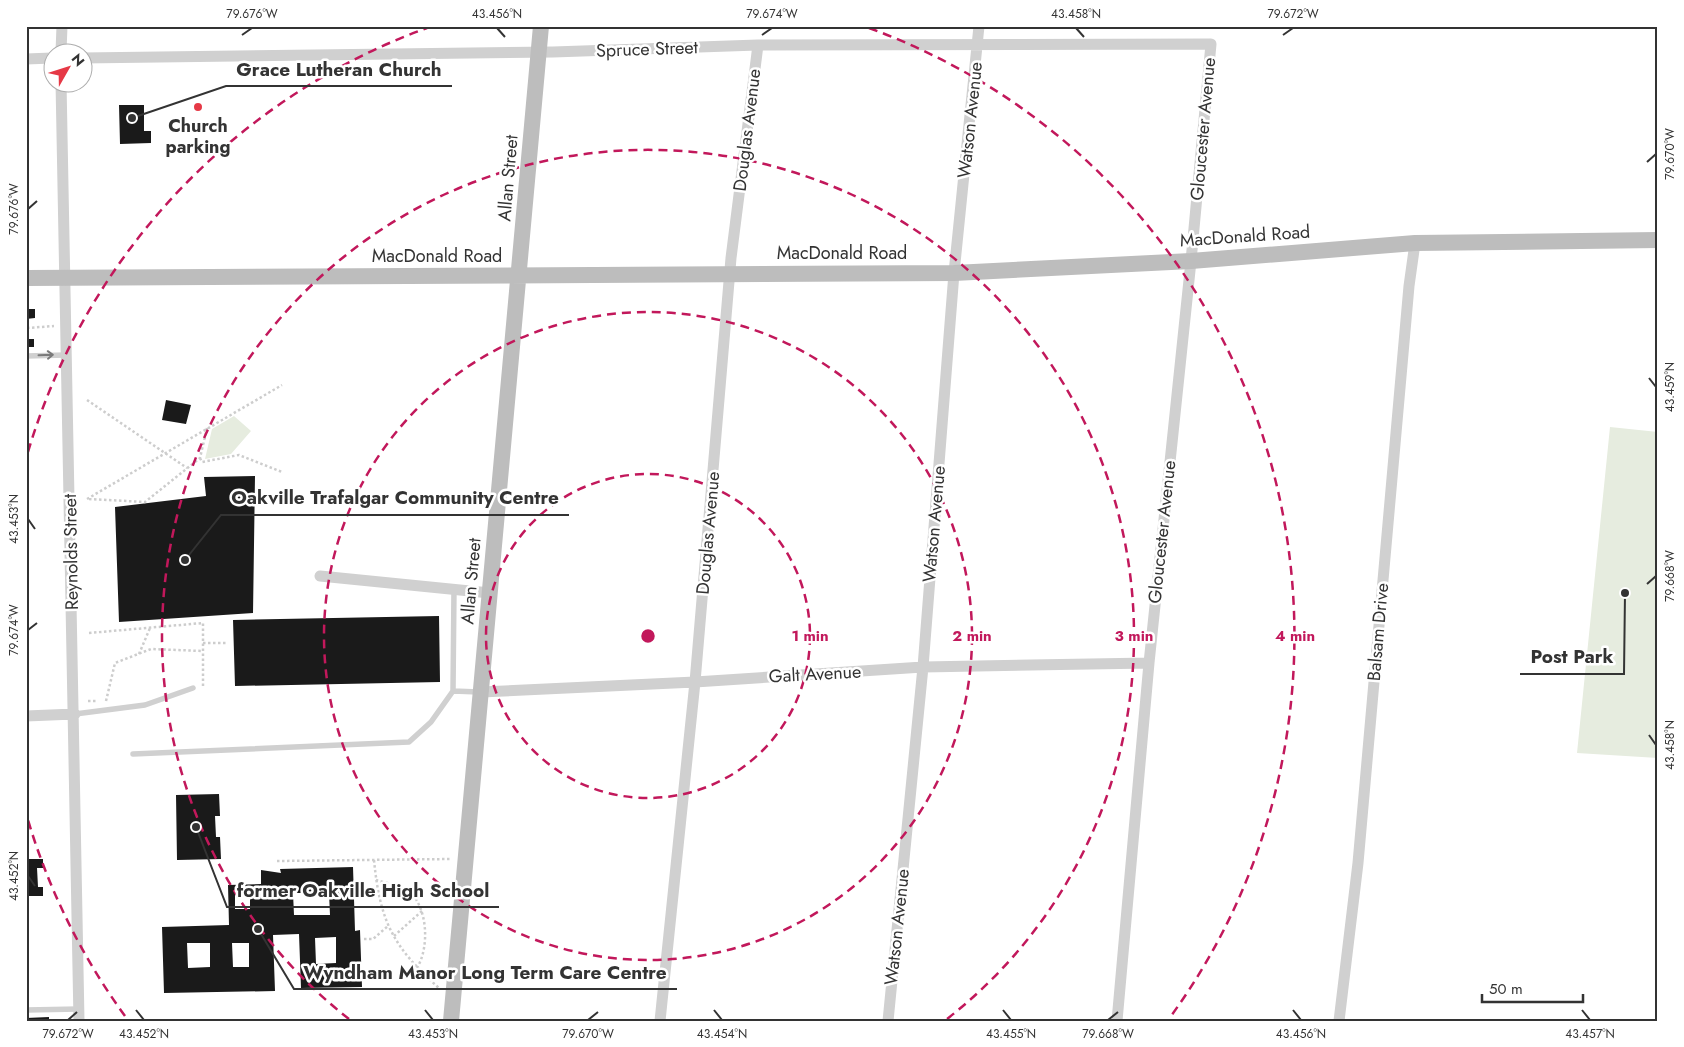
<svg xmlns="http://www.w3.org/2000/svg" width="1684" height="1047" font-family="Jost,sans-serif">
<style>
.green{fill:#e6ecdf}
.building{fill:#1a1a1a;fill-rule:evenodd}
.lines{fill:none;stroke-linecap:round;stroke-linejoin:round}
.path{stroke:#cdcdcd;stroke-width:2.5;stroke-dasharray:2.5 2.5;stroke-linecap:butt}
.lane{stroke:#d0d0d0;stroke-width:5.5}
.street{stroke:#d0d0d0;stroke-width:11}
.secondary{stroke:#bdbdbd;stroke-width:16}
.oneway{stroke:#7a7a7a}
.ticks{fill:none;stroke:#333;stroke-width:2}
.ring{fill:none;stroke:#c2185b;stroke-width:2.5;stroke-dasharray:9 6}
.poi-dot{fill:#e63946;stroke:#fff;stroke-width:2}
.labels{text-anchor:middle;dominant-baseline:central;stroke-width:5;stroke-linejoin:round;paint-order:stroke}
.street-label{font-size:18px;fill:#333;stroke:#fff}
.poi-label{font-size:18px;font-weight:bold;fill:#333;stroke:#fff}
.centre{fill:#c2185b;stroke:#fff;stroke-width:2.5}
.ring-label{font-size:15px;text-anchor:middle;font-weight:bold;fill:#c2185b;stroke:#fff;stroke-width:5;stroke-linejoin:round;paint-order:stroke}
.leader{fill:none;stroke:#333;stroke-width:2}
.callout-dot{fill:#333;stroke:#fff;stroke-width:2}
.callout-label{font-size:19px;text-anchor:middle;font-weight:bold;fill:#333;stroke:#fff;stroke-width:5;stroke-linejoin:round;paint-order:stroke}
.neatline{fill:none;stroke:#333;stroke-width:2}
.ticks-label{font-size:12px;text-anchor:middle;fill:#333}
</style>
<rect width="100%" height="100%" fill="#fff"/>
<path class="green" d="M234,416L251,431L231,454L205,459L212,429Z
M1610,427L1658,432V758L1577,753Z"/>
<path class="building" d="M119,105H144V131H151V143L120,144Z
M26,309H35V318L26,319Z
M26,339H34V347H26Z
M166,400L191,405L186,424L162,420Z
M255,476L253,613L119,622L115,507L206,496L204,477Z
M439,616L440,682L235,686L233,620Z
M219,794L220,816H215L216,837H220L221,859L177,860L176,795Z
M26,859H43V868H37L38,887H43V896H26Z
M353,867L355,931L360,930L362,987L301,988L299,934L273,935L275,991L164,993L162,927L229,925L228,885L261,884V870L281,873L280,869ZM235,891H250V909H235ZM293,893H329L330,915H294ZM336,937V963L316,964L315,938ZM187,943H210V967L188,968ZM232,943H249V967H233Z
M49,1017V1021H26V1018Z"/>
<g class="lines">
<path class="path" d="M27,328L54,326
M87,400L187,468
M200,458L202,462L239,455L282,472
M87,499L282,385
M89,499L145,502L200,458L207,428
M89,633L203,623V687
M203,643H226
M139,654L150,628
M88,701H96
M106,701L115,663L151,649L203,651
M374,860C380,922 393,947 440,989
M277,861L451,859
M376,880C386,883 405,886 412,894C428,912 429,948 417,968
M394,936L422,911
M364,939H373L388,926"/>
<path class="lane" d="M26,356L66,355
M453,691L454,589
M75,714L145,705L193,688
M133,754L409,742L431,722L453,691L479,692
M26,1010L79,1009"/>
<path class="street" d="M61,52L62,26
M82,58L553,52L758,45L1211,44L1191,261L1149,663L1117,1021
M26,59L52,58
M61,82L79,1021
M320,576L490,593
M481,692L695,682L923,667L1149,663
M26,716L75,714
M660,1021L695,682L731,258L758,45
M888,1021L923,667L954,273L979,26
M1339,1021L1358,863L1409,286L1415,243"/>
<path class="secondary" d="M26,278L954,273L1191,261L1415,243L1658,240
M451,1021L541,26"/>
</g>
<defs><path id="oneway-shaft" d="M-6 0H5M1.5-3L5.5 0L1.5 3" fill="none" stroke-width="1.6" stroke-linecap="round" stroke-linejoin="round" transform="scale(1.25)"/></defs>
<use class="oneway" href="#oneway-shaft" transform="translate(46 355) rotate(-2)"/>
<path class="ticks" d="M497,28L505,37M1076,28L1084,37M242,35L252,28M762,35L772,28M1283,35L1293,28M1647,162L1656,154M28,209L37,201M1649,378L1656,387M28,519L35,529M1647,584L1656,576M28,630L37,623M1649,735L1656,745M28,876L35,886M136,1010L144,1020M425,1010L433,1020M714,1010L722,1020M1003,1010L1011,1020M1293,1010L1301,1020M1582,1010L1590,1020M68,1020L77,1012M588,1020L598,1012M1108,1020L1118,1012"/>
<g class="ring">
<circle cx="648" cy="636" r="162"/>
<circle cx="648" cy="636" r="324"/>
<path d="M349 1019A486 486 0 1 1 947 1019"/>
<path d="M125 1016A647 647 0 0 1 28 820M28 452A647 647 0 0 1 427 28M869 28A647 647 0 0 1 1171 1016"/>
</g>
<circle class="poi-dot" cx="198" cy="107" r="5"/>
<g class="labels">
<g class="street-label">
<text transform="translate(647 49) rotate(-2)">Spruce Street</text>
<text transform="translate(970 120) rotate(-84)">Watson Avenue</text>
<text transform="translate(1203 129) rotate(-85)">Gloucester Avenue</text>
<text transform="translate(747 130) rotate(-83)">Douglas Avenue</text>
<text transform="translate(508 178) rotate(-85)">Allan Street</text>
<text transform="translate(1245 236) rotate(-4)">MacDonald Road</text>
<text x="842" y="253">MacDonald Road</text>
<text x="437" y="256">MacDonald Road</text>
<text transform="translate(934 524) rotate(-85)">Watson Avenue</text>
<text transform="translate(1162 532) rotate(-84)">Gloucester Avenue</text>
<text transform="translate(708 533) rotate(-85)">Douglas Avenue</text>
<text transform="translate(71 552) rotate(-91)">Reynolds Street</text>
<text transform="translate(471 581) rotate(-85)">Allan Street</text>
<text transform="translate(1378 632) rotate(-85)">Balsam Drive</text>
<text transform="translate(815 674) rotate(-3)">Galt Avenue</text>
<text transform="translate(897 927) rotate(-84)">Watson Avenue</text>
</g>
<g class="poi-label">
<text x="198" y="126">Church<tspan x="198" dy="21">parking</tspan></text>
</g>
</g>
<circle cx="648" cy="636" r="8" class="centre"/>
<g class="ring-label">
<text x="810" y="641">1 min</text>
<text x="972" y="641">2 min</text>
<text x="1134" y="641">3 min</text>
<text x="1295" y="641">4 min</text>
</g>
<path class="leader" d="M132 118L226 86H452M185 560L221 515H569M1625 593L1624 674H1520M196 827L227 907H499M258 929L294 989H677"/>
<g class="callout-dot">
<circle cx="132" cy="118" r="5"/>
<circle cx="185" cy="560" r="5"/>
<circle cx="1625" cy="593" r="5"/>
<circle cx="196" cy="827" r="5"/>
<circle cx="258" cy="929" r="5"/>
</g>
<g class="callout-label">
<text x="339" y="76">Grace Lutheran Church</text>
<text x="395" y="504">Oakville Trafalgar Community Centre</text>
<text x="1572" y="663">Post Park</text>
<text x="363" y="897">former Oakville High School</text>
<text x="485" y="979">Wyndham Manor Long Term Care Centre</text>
</g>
<rect width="1684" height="1047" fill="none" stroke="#ffffff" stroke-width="55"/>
<g transform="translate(68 68) rotate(51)"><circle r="24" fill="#ffffff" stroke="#adadad"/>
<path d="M0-4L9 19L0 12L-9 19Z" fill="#e63946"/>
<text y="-8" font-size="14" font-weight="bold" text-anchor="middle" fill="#333333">N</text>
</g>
<path d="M1482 994v8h101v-8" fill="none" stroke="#333333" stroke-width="2.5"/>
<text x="1489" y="994" font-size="15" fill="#333333" stroke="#ffffff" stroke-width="4" paint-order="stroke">50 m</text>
<rect x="28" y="28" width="1628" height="992" class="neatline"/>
<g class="ticks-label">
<text x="252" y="18">79.676°W</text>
<text x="497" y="18">43.456°N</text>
<text x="772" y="18">79.674°W</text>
<text x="1076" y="18">43.458°N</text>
<text x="1293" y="18">79.672°W</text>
<text transform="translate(1670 154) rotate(-90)" y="4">79.670°W</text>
<text transform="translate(14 209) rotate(-90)" y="4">79.676°W</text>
<text transform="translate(1670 387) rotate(-90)" y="4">43.459°N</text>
<text transform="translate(14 519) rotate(-90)" y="4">43.453°N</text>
<text transform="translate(1670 576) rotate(-90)" y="4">79.668°W</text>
<text transform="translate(14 630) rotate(-90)" y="4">79.674°W</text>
<text transform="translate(1670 745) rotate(-90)" y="4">43.458°N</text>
<text transform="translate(14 876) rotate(-90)" y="4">43.452°N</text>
<text x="68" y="1038">79.672°W</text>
<text x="144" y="1038">43.452°N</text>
<text x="433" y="1038">43.453°N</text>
<text x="588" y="1038">79.670°W</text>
<text x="722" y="1038">43.454°N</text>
<text x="1011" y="1038">43.455°N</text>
<text x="1108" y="1038">79.668°W</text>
<text x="1301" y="1038">43.456°N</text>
<text x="1590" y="1038">43.457°N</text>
</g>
</svg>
